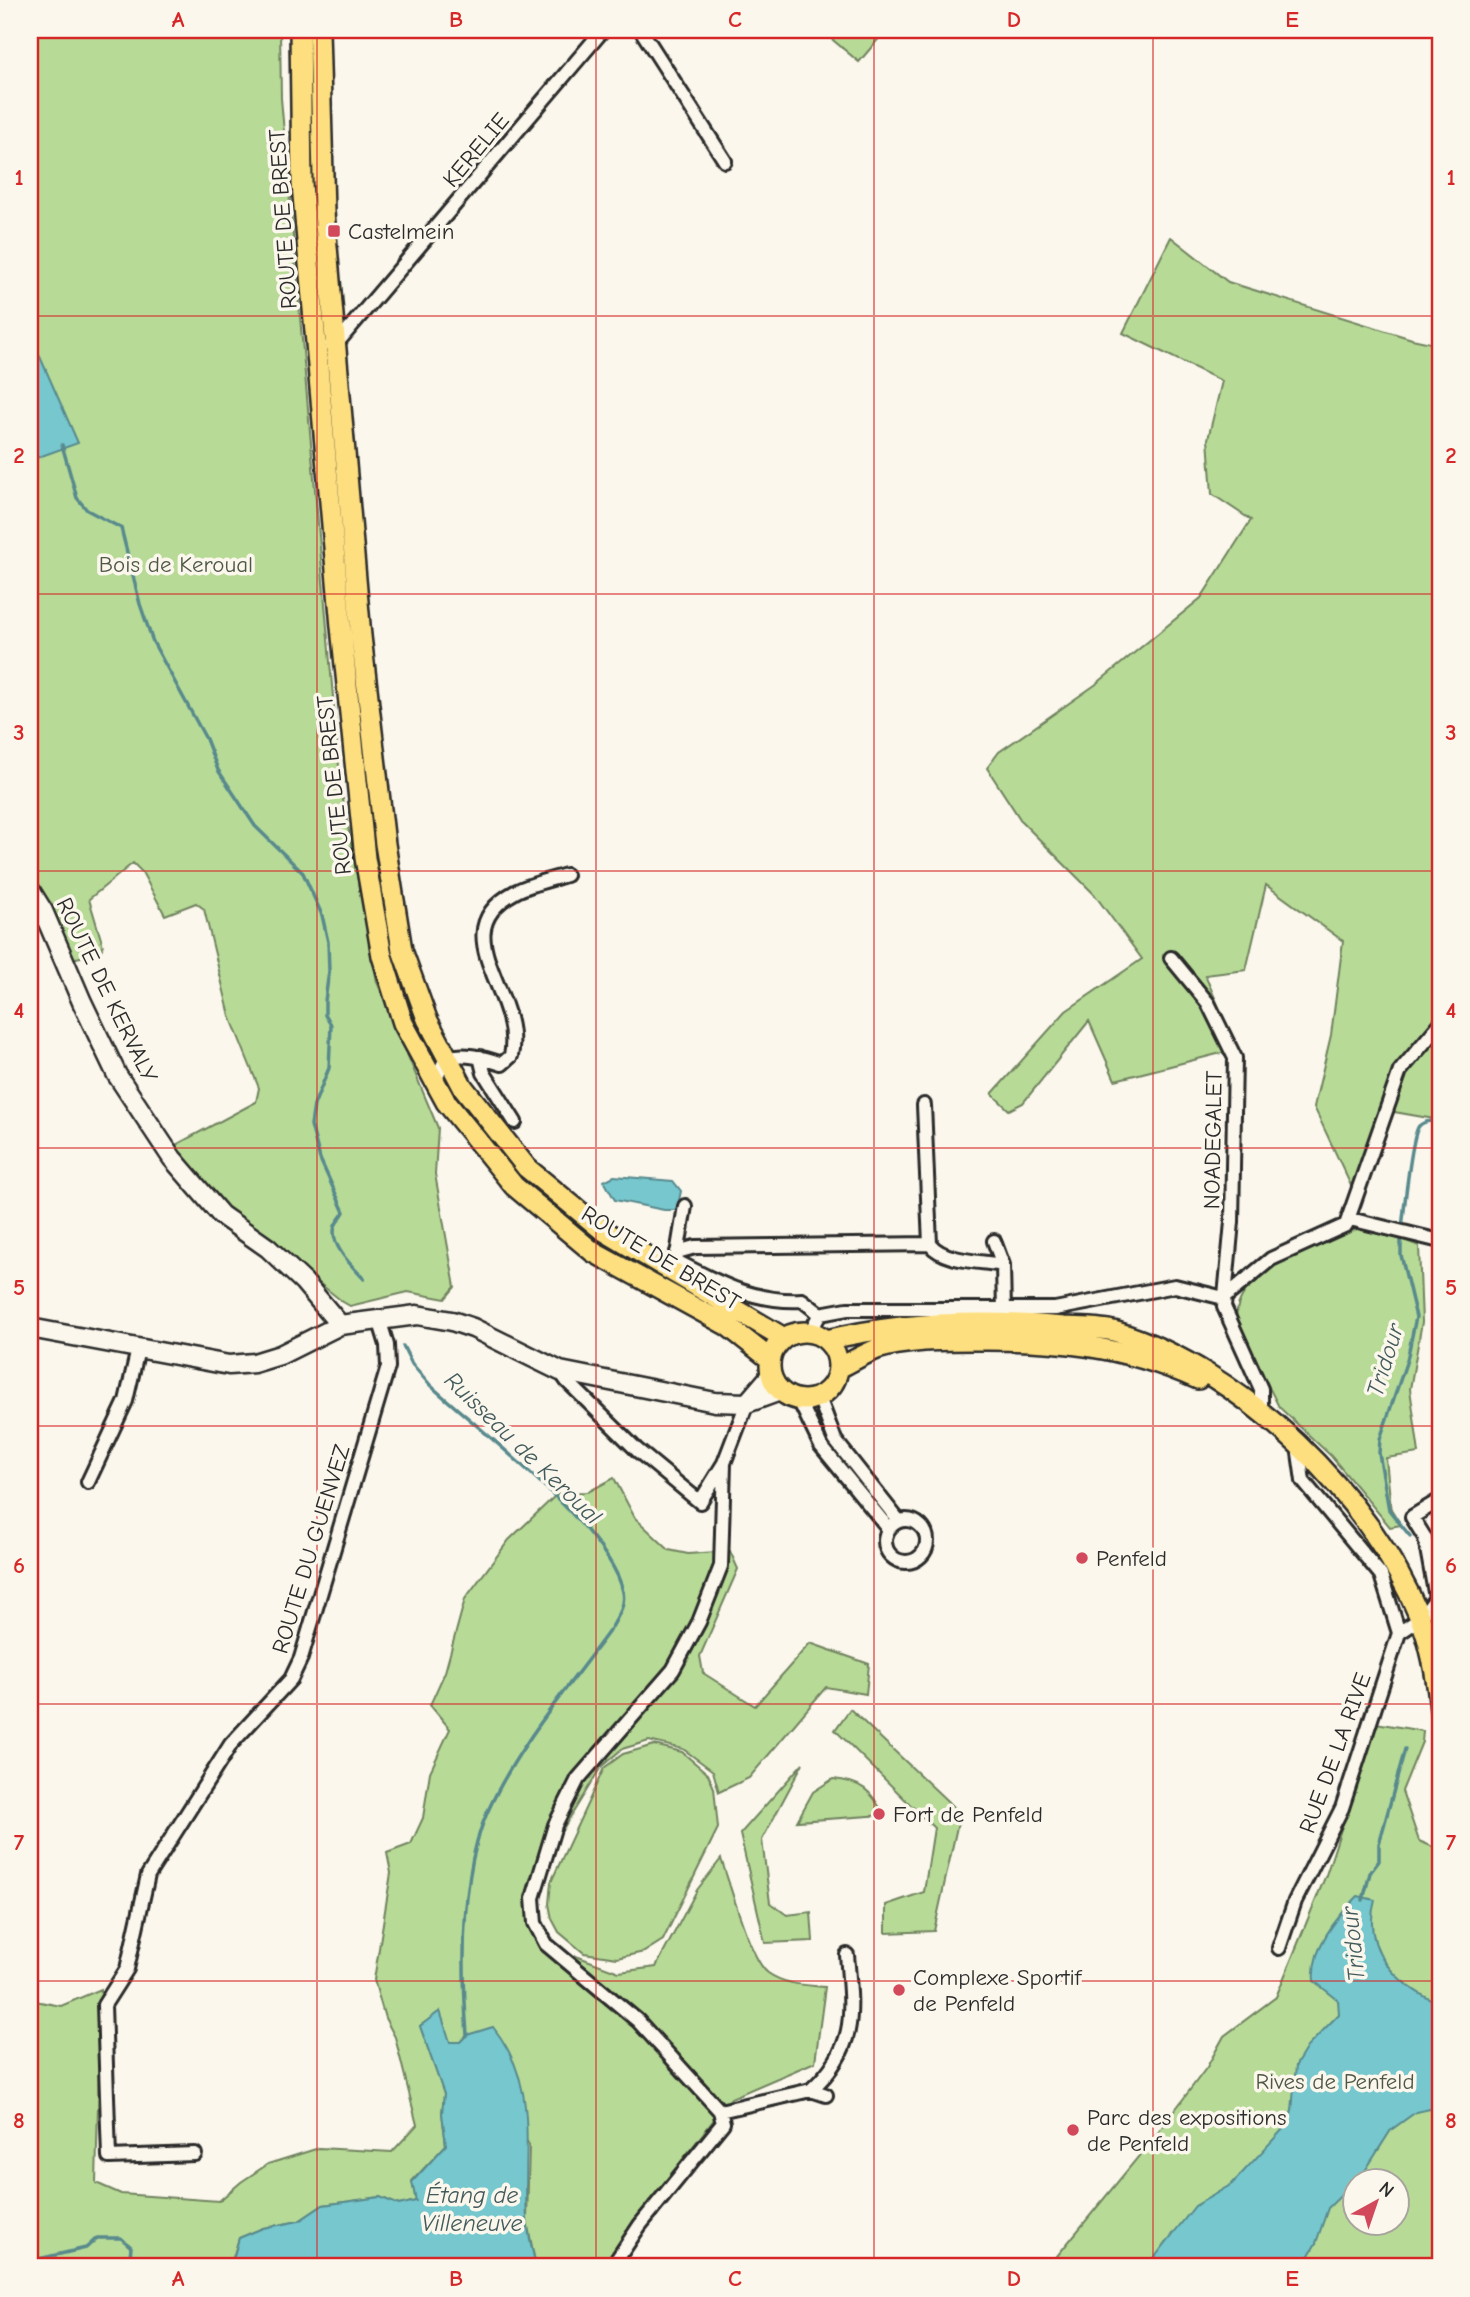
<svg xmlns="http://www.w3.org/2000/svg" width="1470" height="2297" font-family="'Comic Neue',sans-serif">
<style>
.green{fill:#b7db96;stroke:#718360;stroke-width:2;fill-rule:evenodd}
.water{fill:#76c8ce;stroke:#58898d;stroke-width:2}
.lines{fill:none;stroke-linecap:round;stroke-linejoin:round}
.stream{stroke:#58898d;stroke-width:3.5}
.street-casing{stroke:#2b2b2b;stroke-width:18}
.secondary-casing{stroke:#2b2b2b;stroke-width:23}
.primary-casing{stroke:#2b2b2b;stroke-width:24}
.street{stroke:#fbf7ec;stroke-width:12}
.secondary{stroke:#fbf7ec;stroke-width:18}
.primary{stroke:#fedf80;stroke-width:19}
.grid{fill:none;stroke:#d62828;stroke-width:2;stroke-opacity:0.55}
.poi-dot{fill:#d1495b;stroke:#fbf7ec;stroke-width:2.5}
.labels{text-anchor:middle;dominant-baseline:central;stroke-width:7;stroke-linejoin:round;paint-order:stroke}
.street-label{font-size:23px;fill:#2b2b2b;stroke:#fbf7ec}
.poi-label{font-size:23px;fill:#2b2b2b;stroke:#fbf7ec;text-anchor:start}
.park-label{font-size:23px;fill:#4e5746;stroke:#fbf7ec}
.water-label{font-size:24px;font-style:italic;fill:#425a5c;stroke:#fbf7ec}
.neatline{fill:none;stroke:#d62828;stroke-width:2.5}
.grid-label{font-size:23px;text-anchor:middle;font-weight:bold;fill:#d62828}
</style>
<rect width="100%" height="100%" fill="#fbf7ec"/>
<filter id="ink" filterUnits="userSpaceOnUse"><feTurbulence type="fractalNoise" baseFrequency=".0143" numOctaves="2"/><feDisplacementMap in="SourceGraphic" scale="14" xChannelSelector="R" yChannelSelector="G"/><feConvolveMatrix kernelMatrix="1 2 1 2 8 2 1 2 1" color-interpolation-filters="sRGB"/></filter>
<g filter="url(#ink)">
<path class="green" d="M30,30H280L281,98L341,789L377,982L438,1128L435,1174L455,1287L445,1299L408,1292L350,1306L343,1302L213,1199L170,1148L256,1102L259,1088L230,1016L204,909L196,903L165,915L142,872L133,863L89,899L103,946L100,953L71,959L30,882Z
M821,30H886L859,62Z
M1171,237L1228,282L1412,339L1440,345V1120L1394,1112L1360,1205L1314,1107L1331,1035L1343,941L1266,885L1246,970L1205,975L1237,1049L1115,1080L1089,1021L1023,1103L1009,1110L992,1094L1066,1011L1142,959L1094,894L1022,822L987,768L999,752L1095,685L1201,598L1251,520L1212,494L1208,439L1222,381L1123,333Z
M1371,1227L1419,1246L1422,1322L1410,1389L1419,1453L1386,1458L1391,1509L1401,1525L1390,1527L1331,1456L1279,1407L1237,1324C1228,1272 1320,1244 1357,1229Z
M614,1478L635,1518L669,1550L688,1554L730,1551L738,1569L700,1656L703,1673L755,1706L810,1643L869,1664L866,1694L826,1687L749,1778L719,1792L713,1771L683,1749L649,1741L622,1749L601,1767L542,1863L535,1923L569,1965L576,1956L619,1972L656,1967L697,1890L721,1859C730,1883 750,1960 768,1973C785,1985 806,1985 825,1987L815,2062L731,2098L634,2221L607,2267H536L527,2221L529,2145L467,2035L460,2042H449L440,2012L420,2026L444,2094L442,2113L446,2145L412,2181L416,2201L399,2205L380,2197L323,2205L299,2221L263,2228L239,2238L230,2267H30V2000L61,2006L101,1989L96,2183L121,2194L219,2201L241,2182L268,2164L319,2148L392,2152L417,2125L395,2037L385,2018L374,1980L391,1873L387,1853L411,1844L423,1818L430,1772L450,1729L430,1705L445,1672L465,1599L509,1540L558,1493L588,1492Z
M850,1709L960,1813L934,1931L886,1933V1905L924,1892L934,1828L835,1730Z
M1376,1723L1423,1731L1422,1742L1402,1791L1419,1841L1438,1849L1440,1856V2267H1048L1157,2134L1207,2067L1224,2036L1276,1997L1326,1875ZM1354,2182H1396V2224H1354Z
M654,1745L682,1752L708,1774L714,1788L718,1828L663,1940L644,1952L617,1958L584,1953L559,1932L552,1919L549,1904L551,1882L604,1768L623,1754Z
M803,1763L762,1840L770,1903L787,1915L811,1912L813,1941L765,1943L740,1834Z
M833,1779C859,1781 873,1790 883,1815L797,1821L813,1792Z"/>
<path class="water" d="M30,334L78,443L36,458L30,448Z
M614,1176L673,1181L681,1191L677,1210H664L615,1200L604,1181Z
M1358,1896L1375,1900C1361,1950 1397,1985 1440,2004V2107L1416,2112L1391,2130L1363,2174L1328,2208L1316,2243L1302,2267H1147L1195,2206L1232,2184L1285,2127L1292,2111L1296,2065L1307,2047L1339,2014L1338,2000L1314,1981C1311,1948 1336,1918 1358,1896Z
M440,2011L450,2042H460L467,2035L493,2027C541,2088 522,2149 527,2219C528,2235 533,2252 536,2267H231L239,2238L263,2228L299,2221L323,2205L380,2197L399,2205L416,2201L412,2182L446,2145L442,2113L444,2094L420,2026Z"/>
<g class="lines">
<path class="stream" d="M62,445L77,498L87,510L121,528L140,604L153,642L206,739L218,770L255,826L303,873L322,915L328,942L329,971L325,1001V1015L331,1025L329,1068L314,1105L311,1125L320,1159L344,1212C342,1216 337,1221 335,1226C329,1245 353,1267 364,1279
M1402,1228C1404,1212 1411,1135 1419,1126C1425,1120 1433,1121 1440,1122
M1401,1236V1255L1416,1317L1407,1360L1380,1439L1379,1453L1389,1510L1410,1536
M403,1346L412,1364L430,1385C479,1430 611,1530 623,1592C626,1605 618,1616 612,1627C569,1687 518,1744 487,1813C460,1874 462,1969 467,2035
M1363,1900L1370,1873L1379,1861V1844L1405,1749
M30,2261L86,2248L97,2238H121L131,2247L130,2257L123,2267"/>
<g class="street-casing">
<path id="street" d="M641,30L725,161
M331,344L337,343L603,30
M1171,958L1208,1003L1235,1058L1232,1222L1224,1307L1261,1389V1410
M480,1057L484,1073L515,1122
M434,1083L446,1058C464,1052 484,1058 502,1064L511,1056C524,992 440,933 515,892C530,884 550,880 566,875
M924,1105L930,1244
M685,1206L676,1261C716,1282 755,1303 802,1300L820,1314
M1350,1219L1440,1241
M994,1241L1003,1265
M677,1252L695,1247L930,1244C943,1262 982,1261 1003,1265L1004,1311
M1224,1298L1271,1259L1346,1225L1400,1071L1440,1024
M820,1314L847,1309H1055L1175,1286L1224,1298
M810,1332L820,1314
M560,1371L567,1381L637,1450L700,1502L724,1463L747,1403
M819,1397L835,1440L899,1521
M799,1400L821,1446L889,1529
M1298,1446L1303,1481L1381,1575L1399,1633
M88,1482L126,1401L138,1349
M885 1541a21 21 0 1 1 42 0a21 21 0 1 1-42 0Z
M1279,1948L1295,1901L1342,1808L1399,1633L1421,1618L1436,1598L1425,1538L1412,1517L1440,1500
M811,2090C858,2047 852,2012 847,1955
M720,2111L811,2090L826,2095
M195,2154L109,2157L104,2005L127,1969L148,1875L231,1744L291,1679L301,1658L388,1367L387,1345L379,1319
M612,2267L640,2225L723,2123L720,2111L638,2021L546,1944L535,1923L533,1898L555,1825L578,1779L673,1670L699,1622L721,1566L724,1463"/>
</g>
<g class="secondary-casing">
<path id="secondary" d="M30,890L43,911L82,1002L117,1075L172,1158L221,1215L268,1248L304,1282L340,1325
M30,1328L229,1365L254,1363L280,1355L340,1325L417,1315L452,1321L473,1328L560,1371L715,1402L747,1403L780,1391
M747,1403L771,1375"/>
</g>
<g class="primary-casing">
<path id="primary" d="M300,30L302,184L341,627L365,858L382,956L403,1023L446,1102L514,1186L593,1252L728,1326L770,1359
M319,30L324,212L361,636L385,844L402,950L427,1019L463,1087L527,1168L601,1229L784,1338
M770 1366a34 34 0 1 1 68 0a34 34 0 1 1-68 0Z
M827,1340C904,1321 985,1320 1064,1327C1081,1328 1101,1327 1117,1332C1242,1370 1371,1496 1420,1618C1432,1647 1437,1680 1440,1710
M839,1368C851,1362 864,1354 877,1349C908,1340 941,1340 973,1340C1055,1339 1122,1345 1198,1379"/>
</g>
<use href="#street" class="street"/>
<use href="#secondary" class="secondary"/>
<use href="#primary" class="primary"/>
</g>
</g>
<path class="grid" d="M317,30V2267M596,30V2267M874,30V2267M1153,30V2267M30,316H1440M30,594H1440M30,871H1440M30,1148H1440M30,1426H1440M30,1704H1440M30,1981H1440"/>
<g class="poi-dot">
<rect x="327" y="224" width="14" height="14" rx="3.5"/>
<circle cx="1082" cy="1558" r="7"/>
<circle cx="879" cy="1814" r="7"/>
<circle cx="899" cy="1990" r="7"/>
<circle cx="1073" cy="2130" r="7"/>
</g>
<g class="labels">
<g class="street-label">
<text transform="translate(476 150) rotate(-50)">KERELIE</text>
<text transform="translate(283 219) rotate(-94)">ROUTE DE BREST</text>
<text transform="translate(334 785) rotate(-96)">ROUTE DE BREST</text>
<text transform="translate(107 990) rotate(64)">ROUTE DE KERVALY</text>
<text transform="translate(1213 1140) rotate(-89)">NOADEGALET</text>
<text transform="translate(661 1258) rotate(31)">ROUTE DE BREST</text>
<text transform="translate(311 1549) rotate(-73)">ROUTE DU GUENVEZ</text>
<text transform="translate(1335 1753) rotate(-70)">RUE DE LA RIVE</text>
</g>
<g class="poi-label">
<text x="348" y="231">Castelmein</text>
<text x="1096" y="1558">Penfeld</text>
<text x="893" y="1814">Fort de Penfeld</text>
<text x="913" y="1977">Complexe Sportif<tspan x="913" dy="26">de Penfeld</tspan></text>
<text x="1087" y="2117">Parc des expositions<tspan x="1087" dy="26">de Penfeld</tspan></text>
</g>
<g class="park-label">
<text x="176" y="564">Bois de Keroual</text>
<text x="1335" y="2081">Rives de Penfeld</text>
</g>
<g class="water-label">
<text transform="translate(1385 1360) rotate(-73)">Tridour</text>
<text transform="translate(523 1448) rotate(44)">Ruisseau de Keroual</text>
<text transform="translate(1353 1944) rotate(-96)">Tridour</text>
<text x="472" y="2195">Étang de<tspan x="472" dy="28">Villeneuve</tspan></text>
</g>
</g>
<rect width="1470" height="2297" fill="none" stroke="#fbf7ec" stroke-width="77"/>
<g transform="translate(1376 2202) rotate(40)"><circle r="33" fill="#fbf7ec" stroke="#a8a59f" stroke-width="2"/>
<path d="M0-5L12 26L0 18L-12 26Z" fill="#d1495b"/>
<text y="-10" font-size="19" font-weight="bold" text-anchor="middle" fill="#2b2b2b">N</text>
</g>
<rect x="38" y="38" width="1394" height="2220" class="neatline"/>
<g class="grid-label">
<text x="178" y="27">A</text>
<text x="456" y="27">B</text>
<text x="735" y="27">C</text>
<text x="1014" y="27">D</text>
<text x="1292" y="27">E</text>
<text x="19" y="185">1</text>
<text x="1451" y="185">1</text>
<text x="19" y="463">2</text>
<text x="1451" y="463">2</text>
<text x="19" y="740">3</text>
<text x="1451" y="740">3</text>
<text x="19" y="1018">4</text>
<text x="1451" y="1018">4</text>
<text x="19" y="1295">5</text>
<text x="1451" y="1295">5</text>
<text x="19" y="1573">6</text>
<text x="1451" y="1573">6</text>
<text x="19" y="1850">7</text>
<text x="1451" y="1850">7</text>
<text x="19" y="2128">8</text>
<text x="1451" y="2128">8</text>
<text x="178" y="2286">A</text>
<text x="456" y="2286">B</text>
<text x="735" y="2286">C</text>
<text x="1014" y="2286">D</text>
<text x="1292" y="2286">E</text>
</g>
</svg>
